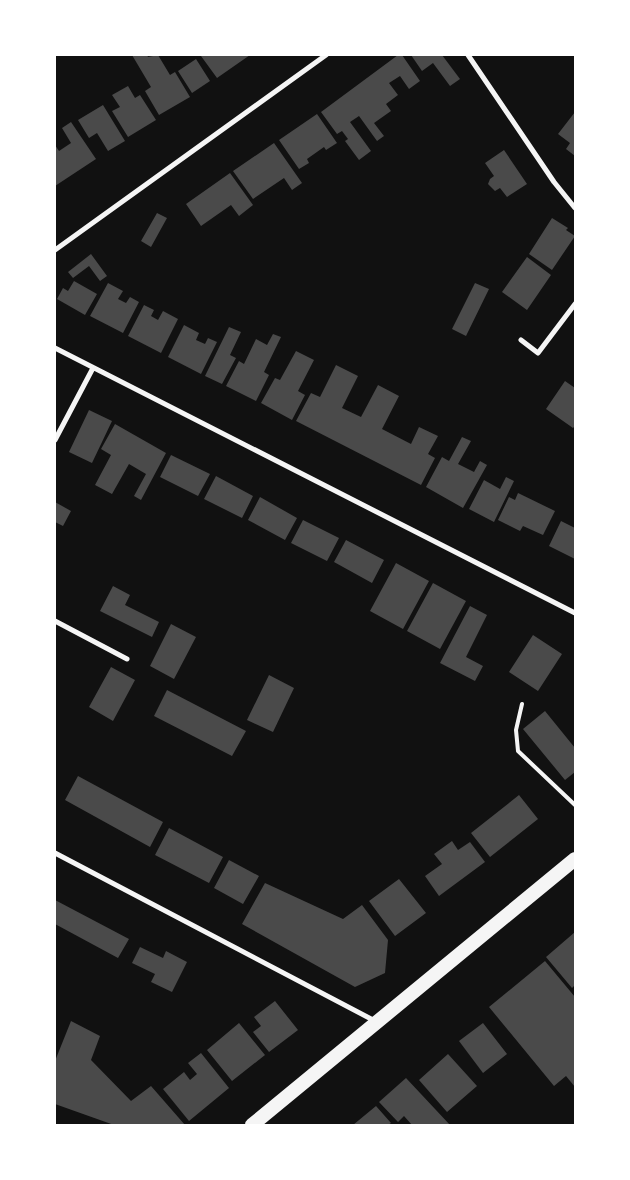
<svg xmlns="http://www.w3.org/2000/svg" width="630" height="1180" font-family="'Fira Sans Condensed',sans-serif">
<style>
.building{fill:#4a4a4a}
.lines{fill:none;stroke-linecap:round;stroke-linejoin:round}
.service{stroke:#f5f5f5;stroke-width:4}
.minor{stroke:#f5f5f5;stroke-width:5}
.trunk{stroke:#f5f5f5;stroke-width:14}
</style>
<rect width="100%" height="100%" fill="#111"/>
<path class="building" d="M132,55H147L148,57L158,55L170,75L175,72L190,97L159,115L145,91L151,87Z
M202,55H250L217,78L201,56Z
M398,55H402L420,81L409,89L400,76L389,83L398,95L386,104L391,111L374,123L384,136L377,141L359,116L350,122L371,151L359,160L345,141L348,139L342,131L337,134L321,112Z
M411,55H442L460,79L450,86L433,63L422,71Z
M196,59L210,81L192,93L178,71Z
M128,86L135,98L140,95L156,120L128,137L112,111L120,107L112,95Z
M103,105L125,141L108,151L97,133L89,138L78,120Z
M575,112V156L566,149L570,143L558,134Z
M317,114L337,143L326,150L324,147L307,159L309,163L299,169L279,140Z
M71,122L96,159L55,186V145L59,151L71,143L62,128Z
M274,143L302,183L292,190L284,178L253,199L233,171Z
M504,150L527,184L507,197L500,188L495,191L488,184L490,179L494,176L485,163Z
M230,173L253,205L239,216L231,205L201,226L186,204Z
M157,213L167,218L151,247L141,241Z
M552,218L568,228L566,230L575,236L552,270L529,254Z
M91,254L107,276L100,281L89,266L73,278L68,272Z
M527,257L551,275L527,310L502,292Z
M74,281L97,294L85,315L57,299L63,288L68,291Z
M108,283L123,291L118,299L126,303L130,297L139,302L123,333L90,316Z
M475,283L489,289L466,336L452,329Z
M144,305L154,310L151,316L158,320L163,311L178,319L161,353L128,336Z
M184,325L199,333L196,340L205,344L208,338L217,342L201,374L168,357Z
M229,327L241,332L230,355L236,358L222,384L205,376Z
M273,334L281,337L264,372L269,375L256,401L226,386L239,361L244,364L256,339L267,345Z
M296,351L314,360L298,391L305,395L292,420L261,403L275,378L280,380Z
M336,365L358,376L342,408L361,417L378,385L399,396L382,429L411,444L419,427L438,436L428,454L435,458L421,485L296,421L311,393L320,397Z
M565,381L575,388V426L573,428L546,409Z
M89,410L112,421L92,463L69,452Z
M115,424L166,453L141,500L134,496L146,474L129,464L112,494L95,485L111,455L101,449Z
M462,437L471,441L458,464L474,472L480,461L487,465L463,508L426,487L442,457L449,461Z
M171,455L210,474L198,496L160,477Z
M216,476L253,496L242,518L204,499Z
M506,477L514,481L494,522L469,509L484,480L500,489Z
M518,493L555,511L543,535L523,526L520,531L498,520L509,497L515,500Z
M260,497L297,518L285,540L248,520Z
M55,502L71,511L63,526L55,522Z
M303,520L339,538L327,561L291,543Z
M561,521L575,528V559L549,546Z
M346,540L384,560L372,583L334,562Z
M396,563L429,581L403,629L370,611Z
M433,583L466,601L440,649L407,631Z
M113,586L130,595L125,605L159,622L152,637L100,611Z
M470,606L487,615L466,657L483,666L475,681L440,663Z
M171,624L196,637L174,679L150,666Z
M533,635L562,654L538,691L509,672Z
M111,667L135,680L113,721L89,707Z
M269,675L294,688L273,732L247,720Z
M167,690L246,731L232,756L154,716Z
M545,711L575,748V772L565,780L523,729Z
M78,776L163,822L150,847L65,800Z
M519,795L538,819L490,857L471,833Z
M169,828L223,857L209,883L155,855Z
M452,841L458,850L470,842L485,862L439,896L425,876L442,864L434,854Z
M229,860L259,876L243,904L214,888Z
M399,879L426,913L395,936L369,901Z
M265,883L343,919L362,905L388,940L385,973L355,987L242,924Z
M55,900L129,939L118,958L55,924Z
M575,932V985L572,988L546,957Z
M140,947L163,958L166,951L187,962L172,992L151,982L155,974L132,963Z
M545,961L575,997V1087L566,1076L554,1086L489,1007Z
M275,1001L298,1030L269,1052L253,1032L261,1026L254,1017Z
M71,1021L100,1036L91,1060L131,1101L151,1086L185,1125H114L55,1104V1061Z
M239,1023L265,1055L232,1081L207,1050Z
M483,1023L507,1054L483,1073L459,1041Z
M201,1053L229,1088L189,1121L163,1089L184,1072L190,1080L197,1074L188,1063Z
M448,1054L477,1086L447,1112L419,1080Z
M406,1078L450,1125H412L404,1116L398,1122L379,1102Z
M376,1106L391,1123L388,1125H353Z"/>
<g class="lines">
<path class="service" d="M522,704L516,730L518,751L575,805"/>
<path class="minor" d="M468,55L554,182L575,208
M55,250L326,55
M521,340L538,353L575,304
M55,348L575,613
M55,440L93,368
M55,621L127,659
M55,853L375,1021"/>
<path class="trunk" d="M252,1125L575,859"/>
</g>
<rect width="630" height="1180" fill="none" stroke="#ffffff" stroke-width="112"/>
</svg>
